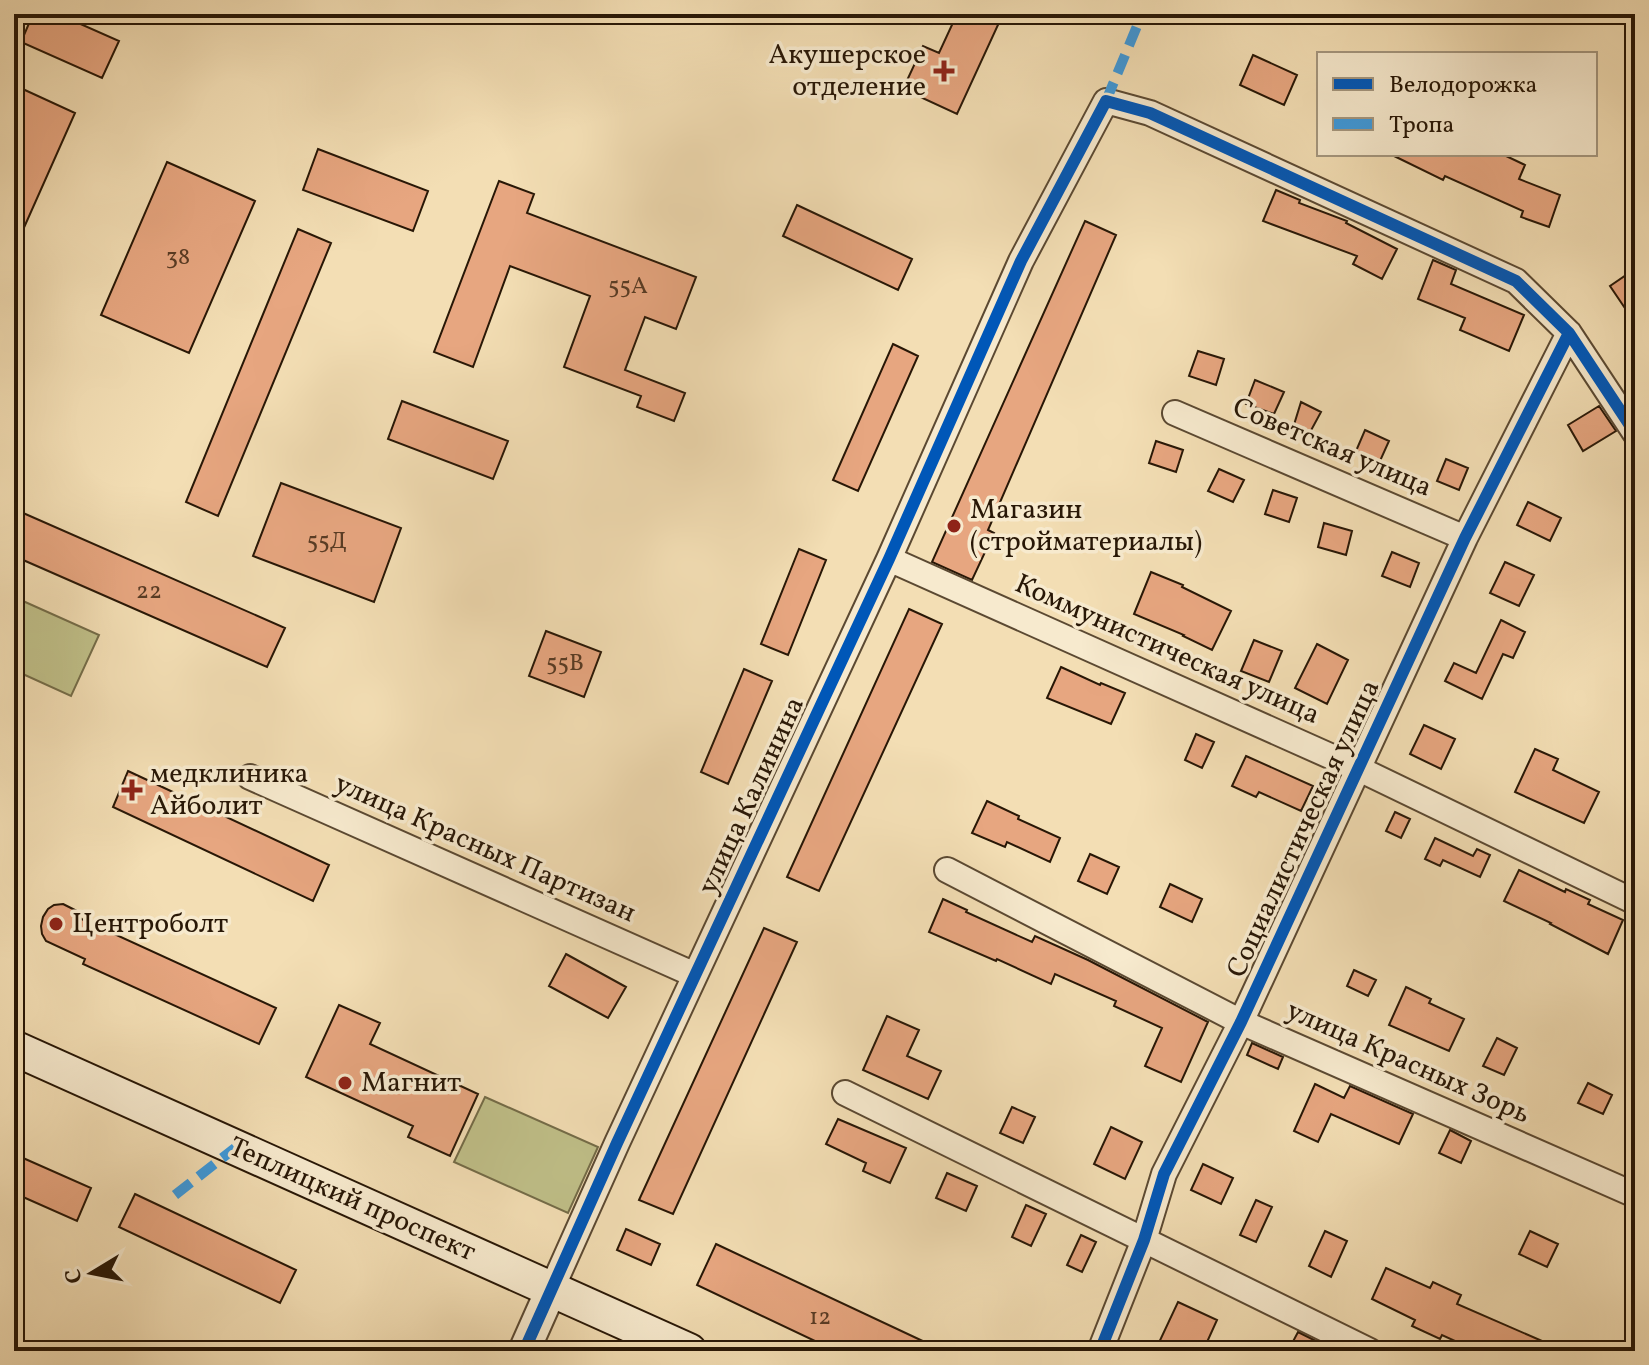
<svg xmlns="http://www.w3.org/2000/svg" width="1649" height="1365" font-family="Vollkorn,serif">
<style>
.green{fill:#c0c089;stroke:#746c48;stroke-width:2}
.building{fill:#e7a680;stroke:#281706;stroke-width:2}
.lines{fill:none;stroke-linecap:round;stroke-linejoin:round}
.minor-casing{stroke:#5b4932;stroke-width:28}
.tertiary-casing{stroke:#5b4932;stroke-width:34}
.secondary-casing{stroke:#281706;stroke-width:38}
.minor{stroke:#f7eace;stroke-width:24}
.tertiary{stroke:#f7eace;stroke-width:30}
.secondary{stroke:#f7eace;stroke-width:34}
.quiet{stroke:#3d9add;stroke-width:10;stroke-dasharray:20 10;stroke-linecap:butt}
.cycleway-casing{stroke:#f7eace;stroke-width:17}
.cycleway{stroke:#0057b8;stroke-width:12}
.poi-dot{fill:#8f2418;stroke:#f7eace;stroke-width:3}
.labels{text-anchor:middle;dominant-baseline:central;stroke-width:7;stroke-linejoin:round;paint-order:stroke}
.number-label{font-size:24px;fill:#583b24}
.poi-label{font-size:28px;fill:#281706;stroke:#f7eace;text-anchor:start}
.street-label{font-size:28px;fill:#281706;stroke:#f7eace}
</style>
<rect width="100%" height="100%" fill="#f3deb4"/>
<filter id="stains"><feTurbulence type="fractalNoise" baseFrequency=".0025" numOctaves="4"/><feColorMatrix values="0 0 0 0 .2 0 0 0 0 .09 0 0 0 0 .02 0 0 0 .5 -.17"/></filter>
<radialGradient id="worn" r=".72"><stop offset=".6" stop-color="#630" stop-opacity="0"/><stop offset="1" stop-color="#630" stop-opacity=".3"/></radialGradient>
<path class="green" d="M14,597L99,635L71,696L14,670Z
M485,1097L598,1147L568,1213L454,1162Z"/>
<path class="building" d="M33,14H58L119,41L102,78L21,42Z
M957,14H1003L957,114L903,89L923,46L939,53Z
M1253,55L1297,75L1284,105L1240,85Z
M14,85L75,113L14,250Z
M318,149L428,191L413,231L303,190Z
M1390,154H1502L1525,165L1519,179L1560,195L1549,227L1521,217L1523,211L1445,176L1443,180Z
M167,162L255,201L189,353L101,315Z
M499,181L534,194L527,213L696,277L676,329L645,317L625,370L685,393L674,421L637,407L641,396L564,367L590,296L510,266L473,367L434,352Z
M1276,190L1300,200L1299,203L1347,221L1346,223L1397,249L1382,279L1353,264L1357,256L1263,221Z
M797,205L912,259L898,290L783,236Z
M1085,221L1116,235L988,530L994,533L972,580L932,562Z
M298,229L331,243L218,516L186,502Z
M1433,260L1456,270L1451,284L1524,315L1509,351L1460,330L1465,318L1418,299Z
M1635,269V323L1610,286Z
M893,344L918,356L858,491L833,480Z
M1198,351L1224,359L1216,385L1189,376Z
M1255,380L1284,392L1274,414L1246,404Z
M402,401L508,441L493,479L388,439Z
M1301,402L1321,412L1308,436L1293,428Z
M1599,406L1616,431L1583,451L1568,425Z
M1365,430L1389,441L1380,461L1356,451Z
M1156,441L1183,450L1176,472L1149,463Z
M1446,459L1468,468L1459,490L1437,481Z
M1219,469L1244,480L1233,502L1208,491Z
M281,483L401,528L374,602L253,556Z
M1273,490L1297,498L1289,522L1265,514Z
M1528,502L1561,518L1550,541L1517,525Z
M14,509L285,628L267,667L14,556Z
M1324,523L1352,531L1346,555L1318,547Z
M799,549L826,560L788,655L761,644Z
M1392,552L1419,563L1410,587L1382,576Z
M1505,562L1534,575L1519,606L1490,593Z
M1151,572L1183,585L1182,587L1231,611L1212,650L1183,636L1184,635L1134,614Z
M909,609L942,624L819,891L787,877Z
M1501,620L1525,632L1513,658L1503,654L1482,699L1445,681L1454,663L1476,673Z
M546,631L601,652L584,697L529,676Z
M1254,640L1282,651L1269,682L1241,671Z
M1317,644L1348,660L1327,704L1295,688Z
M1061,667L1100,685L1101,683L1125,693L1111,724L1047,698Z
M744,669L772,681L728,784L701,772Z
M1424,725L1455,739L1441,769L1410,754Z
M1196,734L1214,742L1202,768L1185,760Z
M1535,749L1558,759L1553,770L1599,792L1584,823L1515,792Z
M1246,756L1313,786L1301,811L1259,792L1256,797L1232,786Z
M128,771L329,865L313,901L113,807Z
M987,801L1019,816L1018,819L1060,838L1050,862L1007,842L1005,847L972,833Z
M1395,812L1410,819L1401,838L1386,831Z
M1435,838L1473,856L1477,849L1490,855L1480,877L1443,860L1440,866L1425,859Z
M1090,854L1119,867L1107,894L1078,881Z
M1519,870L1565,892L1566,889L1590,900L1588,904L1623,920L1608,954L1550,924L1551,923L1504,901Z
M1170,884L1202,899L1192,922L1160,907Z
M943,899L967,910L966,912L1032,942L1035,936L1088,960L1208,1022L1181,1082L1145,1066L1162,1028L1114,1006L1116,1001L1055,974L1051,984L997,959L996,961L929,932Z
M63,904L79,912L77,917L276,1008L259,1044L83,964L85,959L46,941L42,934L41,926L43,917L48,909L54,905Z
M764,928L797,942L673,1214L639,1200Z
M566,954L626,987L608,1018L549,986Z
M1354,970L1376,980L1368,996L1347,986Z
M1406,987L1431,999L1429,1003L1464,1019L1449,1051L1389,1025Z
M339,1005L380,1023L370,1044L478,1094L450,1156L408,1137L413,1126L306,1077Z
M887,1016L919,1030L907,1056L941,1071L928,1099L863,1070Z
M1497,1038L1517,1048L1504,1075L1483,1066Z
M1252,1043L1283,1057L1278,1069L1247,1055Z
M1588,1083L1612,1095L1603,1114L1578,1103Z
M1315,1084L1344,1098L1350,1086L1413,1114L1399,1144L1331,1114L1318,1142L1294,1131Z
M1012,1107L1035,1117L1023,1143L1000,1133Z
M838,1119L906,1148L890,1183L863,1171L866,1163L826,1144Z
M1111,1127L1142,1142L1125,1179L1094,1164Z
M1450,1130L1471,1141L1461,1163L1439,1153Z
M14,1154L91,1188L77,1221L14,1193Z
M1203,1164L1233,1178L1221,1204L1191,1190Z
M947,1173L977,1186L966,1211L936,1198Z
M135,1194L296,1270L280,1303L119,1227Z
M1256,1200L1272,1207L1256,1242L1240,1235Z
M1026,1205L1046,1214L1031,1246L1012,1237Z
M626,1229L660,1244L651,1265L617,1250Z
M1325,1231L1347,1241L1331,1277L1309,1266Z
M1530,1231L1558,1244L1547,1267L1519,1254Z
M1081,1235L1096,1242L1082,1272L1067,1265Z
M716,1244L944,1351H836L697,1285Z
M1386,1268L1430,1288L1433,1282L1461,1295L1457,1304L1565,1351H1477L1442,1335L1440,1339L1412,1326L1415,1320L1372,1299Z
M1178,1302L1217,1320L1203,1351H1155Z
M1298,1332L1336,1351H1288Z"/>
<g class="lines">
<g class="minor-casing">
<path id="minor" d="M1175,413L1465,538
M889,559L1359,769L1635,902
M250,777L695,975
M947,870L1241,1022L1635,1195
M845,1093L1370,1351
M552,1288L617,1143L889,559L1021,261L1106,101L1150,113L1516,281L1569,333L1635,433
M1100,1351L1144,1240L1164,1174L1241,1022L1465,538L1569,333"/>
</g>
<g class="tertiary-casing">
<path id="tertiary" d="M524,1351L552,1288"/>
</g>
<g class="secondary-casing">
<path id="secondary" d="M14,1048L689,1351"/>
</g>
<use href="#minor" class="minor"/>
<use href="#tertiary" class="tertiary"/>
<use href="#secondary" class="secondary"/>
<path class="quiet" d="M1106,101L1142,14
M175,1195L235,1148"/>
<g class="cycleway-casing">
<path id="cycleway" d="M524,1351L617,1143L889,559L1021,261L1106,101L1150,113L1516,281L1569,333L1635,433
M1100,1351L1144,1240L1164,1174L1241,1022L1465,538L1569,333"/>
</g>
<use href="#cycleway" class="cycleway"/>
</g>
<g class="poi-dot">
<path d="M940 59h8v8h8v8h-8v8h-8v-8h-8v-8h8z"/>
<circle cx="954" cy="526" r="8"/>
<path d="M128 778h8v8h8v8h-8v8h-8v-8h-8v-8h8z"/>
<circle cx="56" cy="924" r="8"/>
<circle cx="345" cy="1083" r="8"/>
</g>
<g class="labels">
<g class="number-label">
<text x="178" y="258">38</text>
<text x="628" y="287">55А</text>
<text x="327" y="542">55Д</text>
<text x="149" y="592">22</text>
<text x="565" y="664">55В</text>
<text x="820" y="1318">12</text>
</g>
<g class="poi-label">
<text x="926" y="55" text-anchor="end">Акушерское<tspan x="926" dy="32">отделение</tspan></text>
<text x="970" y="510">Магазин<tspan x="970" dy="32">(стройматериалы)</tspan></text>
<text x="150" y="774">медклиника<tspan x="150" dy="32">Айболит</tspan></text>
<text x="72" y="924">Центроболт</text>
<text x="361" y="1083">Магнит</text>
</g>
<g class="street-label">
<text transform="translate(1332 448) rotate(23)">Советская улица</text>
<text transform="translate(1167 650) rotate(24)">Коммунистическая улица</text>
<text transform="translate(752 796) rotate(-65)">улица Калинина</text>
<text transform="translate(1304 829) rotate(-65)">Социалистическая улица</text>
<text transform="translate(485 849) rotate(24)">улица Красных Партизан</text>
<text transform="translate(1408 1063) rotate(24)">улица Красных Зорь</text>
<text transform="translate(352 1200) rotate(24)">Теплицкий проспект</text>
</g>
</g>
<rect width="1649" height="1365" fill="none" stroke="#f3deb4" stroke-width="48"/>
<rect x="16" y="16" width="1617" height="1333" fill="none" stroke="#281706" stroke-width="4"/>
<rect x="24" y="24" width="1601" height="1317" fill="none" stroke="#281706" stroke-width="2"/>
<rect x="1317" y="52" width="280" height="104" fill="#f7eace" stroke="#a4967e" stroke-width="2"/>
<rect x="1333" y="78" width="40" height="12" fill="#0057b8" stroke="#a4967e" stroke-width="2"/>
<text x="1389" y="92" font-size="24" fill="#281706">Велодорожка</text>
<rect x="1333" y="118" width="40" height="12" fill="#3d9add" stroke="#a4967e" stroke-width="2"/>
<text x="1389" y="132" font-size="24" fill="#281706">Тропа</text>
<g transform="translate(92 1273) rotate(260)" stroke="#f7eace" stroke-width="6" paint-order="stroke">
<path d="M0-6L14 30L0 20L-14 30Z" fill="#281706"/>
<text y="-12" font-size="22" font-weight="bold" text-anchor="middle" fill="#281706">С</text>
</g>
<rect width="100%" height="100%" filter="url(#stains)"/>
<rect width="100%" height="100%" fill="url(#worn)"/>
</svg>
